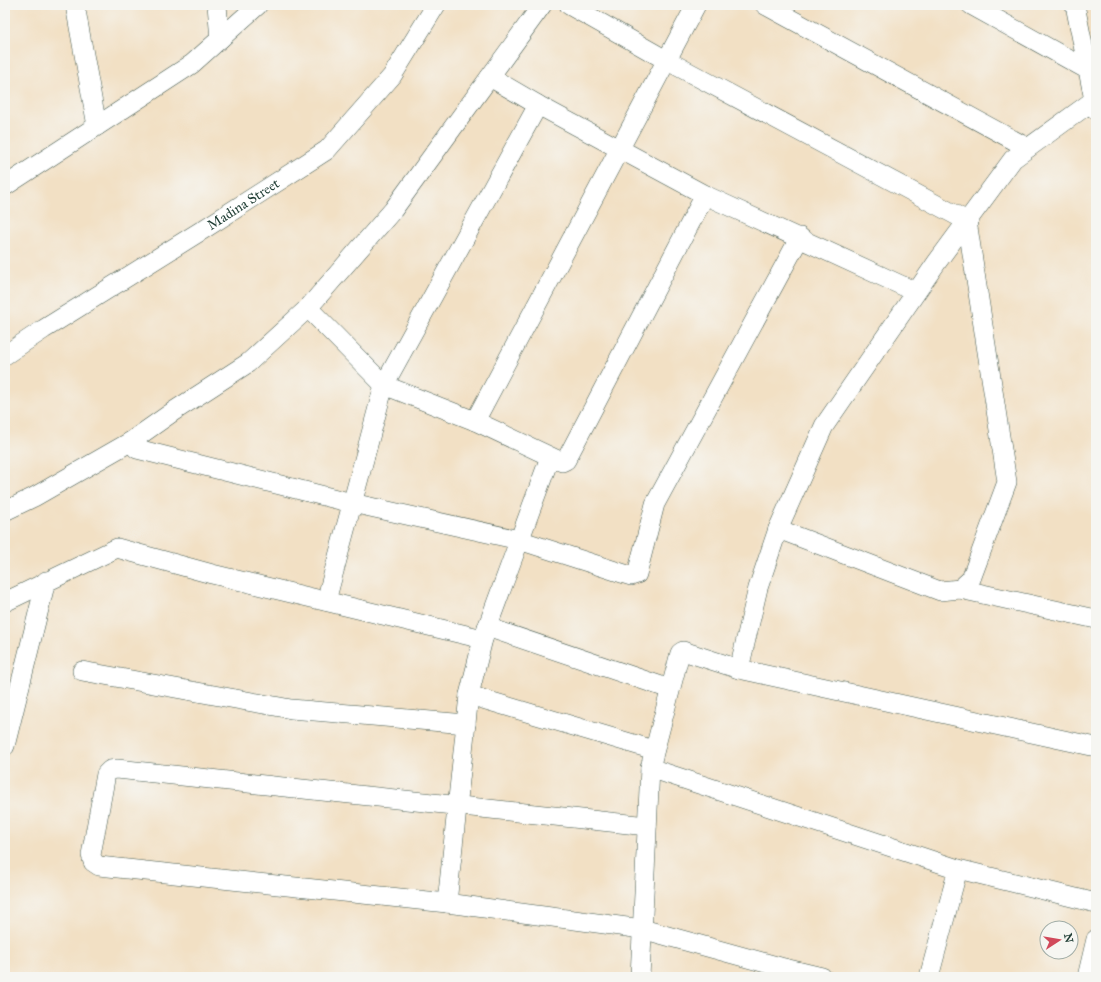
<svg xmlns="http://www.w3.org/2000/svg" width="1101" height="982" font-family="'IM FELL Great Primer',serif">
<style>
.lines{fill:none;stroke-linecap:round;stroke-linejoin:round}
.street-casing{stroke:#3f554a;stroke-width:20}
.street{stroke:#fff;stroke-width:19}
.labels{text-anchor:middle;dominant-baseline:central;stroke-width:4;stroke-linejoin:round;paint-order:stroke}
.street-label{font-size:14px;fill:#1f3d34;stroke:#f6f6f2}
</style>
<rect width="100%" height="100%" fill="#f6f6f2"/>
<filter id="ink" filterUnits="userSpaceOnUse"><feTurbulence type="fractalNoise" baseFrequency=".025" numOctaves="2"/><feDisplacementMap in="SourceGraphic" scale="8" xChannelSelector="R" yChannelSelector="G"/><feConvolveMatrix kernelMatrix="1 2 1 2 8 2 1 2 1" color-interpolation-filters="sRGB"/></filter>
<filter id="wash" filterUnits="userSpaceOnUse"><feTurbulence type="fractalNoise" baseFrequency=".012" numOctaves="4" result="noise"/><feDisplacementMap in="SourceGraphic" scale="16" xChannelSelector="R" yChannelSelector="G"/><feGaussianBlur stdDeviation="0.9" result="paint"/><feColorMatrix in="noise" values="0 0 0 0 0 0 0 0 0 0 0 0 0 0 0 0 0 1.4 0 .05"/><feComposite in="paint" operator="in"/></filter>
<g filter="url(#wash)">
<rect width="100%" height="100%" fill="#f2e0c4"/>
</g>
<g filter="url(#ink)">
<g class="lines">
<g class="street-casing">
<g id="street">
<path d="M75,5L97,126"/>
<path d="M217,5L220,39"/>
<path d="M569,5L666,60L967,221L1007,482L971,579L960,589"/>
<path d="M765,5L1028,148"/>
<path d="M971,5L1088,70"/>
<path d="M1075,5L1096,110"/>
<path d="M490,77L538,105L705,195L916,292"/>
<path d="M5,186L192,64L258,5"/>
<path d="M308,308L384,385L475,421L562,462L566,460L705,195"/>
<path id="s1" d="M5,355L44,329L204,229L327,150L392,76L436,5"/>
<path d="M475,421L696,5"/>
<path d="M130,442L137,449L352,503L519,540L631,576L637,574L655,504L800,237"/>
<path d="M5,511L34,497L130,442L174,411L248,363L308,308L393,210L542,5"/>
<path d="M778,529L940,591L960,589L1096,619"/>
<path d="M326,601L384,385L538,105"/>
<path d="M5,602L117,548L212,574L483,639"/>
<path d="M487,627L670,689"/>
<path d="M739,669L758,588L778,529L824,426L937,262L1013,159L1094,100"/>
<path d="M82,671L291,709L466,724"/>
<path d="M469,695L654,750"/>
<path d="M5,746L46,581"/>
<path d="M650,768L958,869L1096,903"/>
<path d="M647,826L117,769L110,770L106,774L91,855L93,862L99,866L447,903L642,929L780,967L822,977"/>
<path d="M447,903L469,695L483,639L550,457"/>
<path d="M640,977L650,768L680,653L683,651L739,669L1096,747"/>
<path d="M929,977L958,869"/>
<path d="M1087,977L1096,939"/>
</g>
</g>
<use href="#street" class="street"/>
</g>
</g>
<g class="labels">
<g class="street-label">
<text stroke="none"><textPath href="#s1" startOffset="282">Madina Street</textPath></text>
</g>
</g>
<rect width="1101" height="982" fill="none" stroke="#f6f6f2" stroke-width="20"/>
<g transform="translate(1059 940) rotate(78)"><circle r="19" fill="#f6f6f2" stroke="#a0aca6"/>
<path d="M0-3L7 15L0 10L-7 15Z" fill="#d1495b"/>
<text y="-6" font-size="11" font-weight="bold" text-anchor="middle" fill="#1f3d34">N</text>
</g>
</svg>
